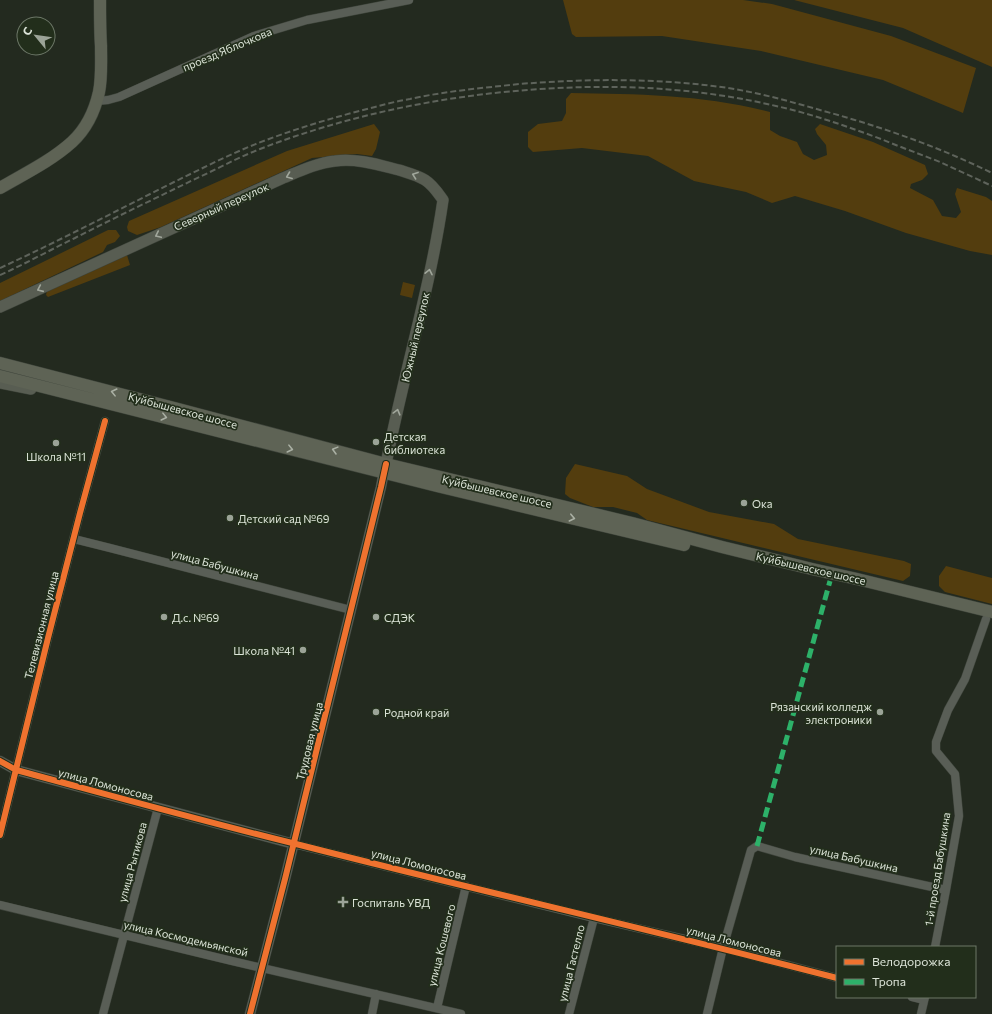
<svg xmlns="http://www.w3.org/2000/svg" width="992" height="1014" font-family="Commissioner,sans-serif">
<style>
.green{fill:#533d0e}
.lines{fill:none;stroke-linecap:round;stroke-linejoin:round}
.minor-casing{stroke:#3e443b;stroke-width:9}
.tertiary-casing{stroke:#3e443b;stroke-width:11}
.secondary-casing{stroke:#3e443b;stroke-width:12}
.primary-casing{stroke:#3e443b;stroke-width:13}
.minor{stroke:#595e56;stroke-width:8}
.tertiary{stroke:#595e56;stroke-width:10}
.secondary{stroke:#585d52;stroke-width:11}
.primary{stroke:#5e6355;stroke-width:12}
.rail{stroke:#5e635b;stroke-width:2;stroke-dasharray:6 3;stroke-linecap:butt}
.quiet{stroke:#2db169;stroke-width:5;stroke-dasharray:10 5;stroke-linecap:butt}
.cycleway-casing{stroke:#222e1b;stroke-width:8}
.cycleway{stroke:#ef722f;stroke-width:6}
.oneway{stroke:#a1a79c}
.oneway2{stroke:#aab0a4}
.poi-dot{fill:#9ba397;stroke:#222e1b;stroke-width:1.5}
.labels{text-anchor:middle;dominant-baseline:central;stroke-width:3.5;stroke-linejoin:round;paint-order:stroke}
.street-label{font-size:11px;fill:#dce4d8;stroke:#222e1b}
.poi-label{font-size:11px;fill:#dce4d8;stroke:#222e1b;text-anchor:start}
</style>
<rect width="100%" height="100%" fill="#232a1f"/>
<path class="green" d="M563,0H743L772,4L891,36L976,68L963,113L883,80L761,51L662,36L576,37L572,34Z
M794,0H992V67L903,28Z
M571,93C638,94 705,95 770,112V130L780,136L797,142L803,154L814,160L827,155L826,145L817,134L815,129L820,124L873,142L925,165L928,174L922,180L911,184L910,188L933,200L942,216L956,218L961,212L955,194L957,188L986,197L992,201V255L970,251L906,233L845,211L795,196L772,203L746,192L694,181L648,156L582,148L533,152L528,147V132L538,124L562,121L566,113V99Z
M374,124L380,132L376,149L372,156L357,154L312,158L161,227L137,235L128,231L127,227L129,221L287,151Z
M108,230H116L120,236L115,242L107,245L103,252L0,301V283L43,262Z
M127,255L130,265L48,297L46,295L47,291Z
M403,282L415,285L412,298L400,295Z
M575,464L627,476L647,489L709,512L774,524L798,539L904,561L911,564L910,576L903,581L647,520L637,513L613,507H593L570,498L565,494L566,478Z
M946,566L992,578V604L945,592L939,586V576Z"/>
<g class="lines">
<g class="minor-casing">
<path id="minor" d="M96,101L108,100L119,97L254,36L307,20L409,0
M74,539L110,548L351,610
M0,835L48,638L80,513L105,421
M294,844L594,918L723,948L837,978
M0,905L232,961L461,1014
M935,947L946,890L959,816L955,774L936,751V742L948,710L965,679L986,619
M912,997L924,1000
M437,1008L466,886
M103,1014L158,808
M372,1014L376,994
M569,1014L594,918
M707,1014L723,948L751,850L757,846L795,857L946,890
M921,1014L925,997"/>
</g>
<g class="tertiary-casing">
<path id="tertiary" d="M0,761L16,770L294,844
M250,1014L285,879L381,487L385,466"/>
</g>
<g class="secondary-casing">
<path id="secondary" d="M0,307L283,178C300,171 317,163 335,161C357,158 379,165 399,170C408,173 417,175 425,180C433,185 438,193 443,200C430,290 403,376 386,464
M0,383L31,389"/>
</g>
<g class="primary-casing">
<path id="primary" d="M0,188C24,174 51,161 72,142C86,129 95,110 99,92C102,77 101,61 101,46C100,31 100,15 100,0
M0,363L178,409L386,464L632,523L722,547L812,569L857,579L992,612
M0,376L437,486L684,545"/>
</g>
<use href="#minor" class="minor"/>
<use href="#tertiary" class="tertiary"/>
<use href="#secondary" class="secondary"/>
<use href="#primary" class="primary"/>
<path class="rail" d="M0,268C59,241 116,211 174,182C205,167 236,151 269,139C304,126 339,116 375,107C386,104 398,101 410,99C446,91 483,88 519,84C584,79 648,78 713,86C749,90 785,100 820,110C879,126 937,146 992,173
M0,275C25,264 50,250 75,238C114,218 154,199 193,180C215,170 237,158 260,149C335,120 414,102 494,93C590,83 682,84 776,106C812,114 846,126 881,139C900,147 920,154 940,162C957,170 975,178 992,186"/>
<path class="quiet" d="M757,846L830,581"/>
<g class="cycleway-casing">
<path id="cycleway" d="M0,761L16,770C109,795 202,821 296,844C476,890 657,931 837,978
M0,835L48,638L80,513L105,421
M250,1014L285,879L381,487L386,464"/>
</g>
<use href="#cycleway" class="cycleway"/>
</g>
<defs><path id="oneway-chevron" d="M-2-3.5L2.5 0L-2 3.5" fill="none" stroke-width="1.6" stroke-linecap="round" stroke-linejoin="round"/></defs>
<g class="oneway">
<use href="#oneway-chevron" transform="translate(415 175) rotate(-160)"/>
<use href="#oneway-chevron" transform="translate(289 176) rotate(159)"/>
<use href="#oneway-chevron" transform="translate(158 235) rotate(155)"/>
<use href="#oneway-chevron" transform="translate(429 272) rotate(-78)"/>
<use href="#oneway-chevron" transform="translate(40 289) rotate(156)"/>
<use href="#oneway-chevron" transform="translate(397 412) rotate(-75)"/>
</g>
<g class="oneway2">
<use href="#oneway-chevron" transform="translate(114 392) rotate(-166)"/>
<use href="#oneway-chevron" transform="translate(164 417) rotate(14)"/>
<use href="#oneway-chevron" transform="translate(290 449) rotate(14)"/>
<use href="#oneway-chevron" transform="translate(335 450) rotate(-165)"/>
<use href="#oneway-chevron" transform="translate(572 518) rotate(13)"/>
</g>
<g class="poi-dot">
<circle cx="376" cy="442" r="4"/>
<circle cx="56" cy="443" r="4"/>
<circle cx="744" cy="503" r="4"/>
<circle cx="230" cy="518" r="4"/>
<circle cx="164" cy="617" r="4"/>
<circle cx="376" cy="617" r="4"/>
<circle cx="303" cy="650" r="4"/>
<circle cx="376" cy="712" r="4"/>
<circle cx="880" cy="712" r="4"/>
<path d="M341 896h4v4h4v4h-4v4h-4v-4h-4v-4h4z"/>
</g>
<g class="labels">
<g class="street-label">
<text transform="translate(227 49) rotate(-23)">проезд Яблочкова</text>
<text transform="translate(221 206) rotate(-24)">Северный переулок</text>
<text transform="translate(415 337) rotate(-77)">Южный переулок</text>
<text transform="translate(183 410) rotate(15)">Куйбышевское шоссе</text>
<text transform="translate(497 491) rotate(13)">Куйбышевское шоссе</text>
<text transform="translate(215 564) rotate(15)">улица Бабушкина</text>
<text transform="translate(811 568) rotate(13)">Куйбышевское шоссе</text>
<text transform="translate(41 625) rotate(-76)">Телевизионная улица</text>
<text transform="translate(309 741) rotate(-76)">Трудовая улица</text>
<text transform="translate(106 784) rotate(15)">улица Ломоносова</text>
<text transform="translate(854 858) rotate(13)">улица Бабушкина</text>
<text transform="translate(132 862) rotate(-75)">улица Рытикова</text>
<text transform="translate(419 864) rotate(14)">улица Ломоносова</text>
<text transform="translate(937 869) rotate(-81)">1-й проезд Бабушкина</text>
<text transform="translate(186 938) rotate(13)">улица Космодемьянской</text>
<text transform="translate(734 941) rotate(14)">улица Ломоносова</text>
<text transform="translate(441 945) rotate(-76)">улица Кошевого</text>
<text transform="translate(571 963) rotate(-76)">улица Гастелло</text>
</g>
<g class="poi-label">
<text x="384" y="436">Детская<tspan x="384" dy="13">библиотека</tspan></text>
<text x="56" y="456" text-anchor="middle">Школа №11</text>
<text x="752" y="503">Ока</text>
<text x="238" y="518">Детский сад №69</text>
<text x="172" y="617">Д.с. №69</text>
<text x="384" y="617">СДЭК</text>
<text x="295" y="650" text-anchor="end">Школа №41</text>
<text x="872" y="706" text-anchor="end">Рязанский колледж<tspan x="872" dy="13">электроники</tspan></text>
<text x="384" y="712">Родной край</text>
<text x="352" y="902">Госпиталь УВД</text>
</g>
</g>
<rect x="836" y="946" width="140" height="52" fill="#222e1b" stroke="#6c7767"/>
<rect x="844" y="959" width="20" height="6" fill="#ef722f" stroke="#6c7767"/>
<text x="872" y="966" font-size="12" fill="#dce4d8">Велодорожка</text>
<rect x="844" y="979" width="20" height="6" fill="#2db169" stroke="#6c7767"/>
<text x="872" y="986" font-size="12" fill="#dce4d8">Тропа</text>
<g transform="translate(36 36) rotate(299)"><circle r="19" fill="#222e1b" stroke="#6c7767"/>
<path d="M0-3L7 15L0 10L-7 15Z" fill="#9ba397"/>
<text y="-6" font-size="11" font-weight="bold" text-anchor="middle" fill="#dce4d8">С</text>
</g>
</svg>
